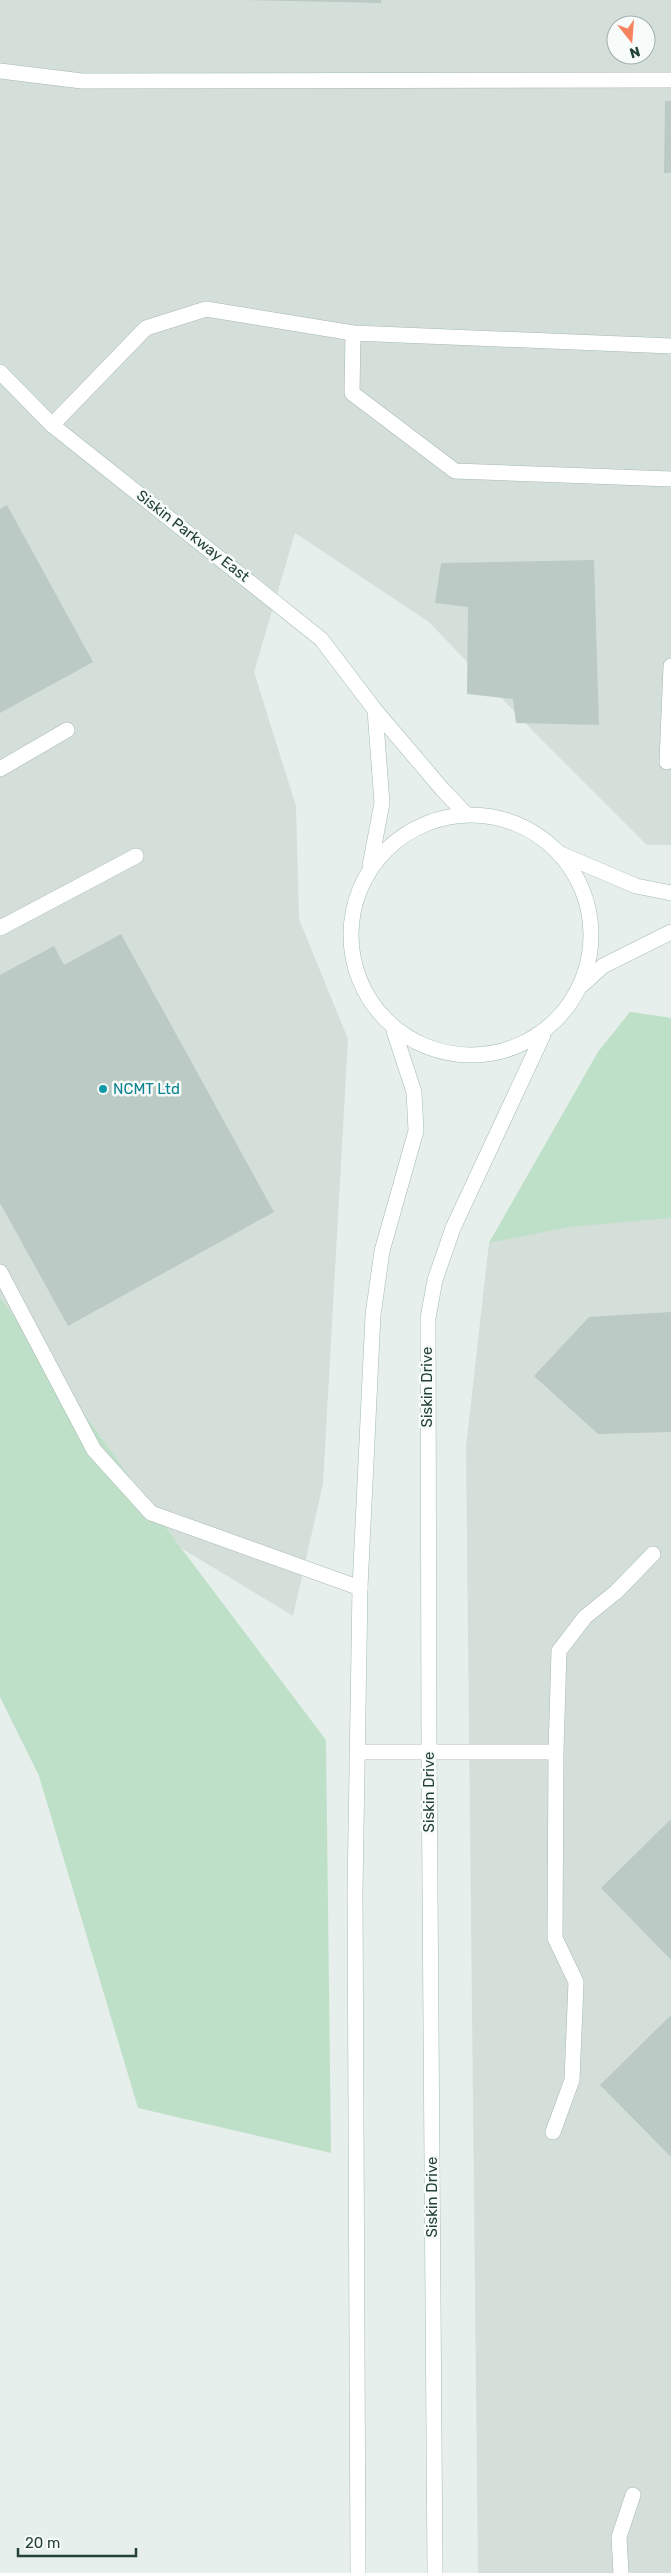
<svg xmlns="http://www.w3.org/2000/svg" width="671" height="2573" font-family="Rubik,sans-serif">
<style>
.built{fill:#d4dfda;fill-rule:evenodd}
.green{fill:#bfe0c8}
.building{fill:#bbcac4}
.lines{fill:none;stroke-linecap:round;stroke-linejoin:round}
.lane-casing{stroke:#a8b8b2;stroke-width:16}
.secondary-casing{stroke:#a4bbb3;stroke-width:16}
.lane{stroke:#fff;stroke-width:15}
.secondary{stroke:#fff;stroke-width:15}
.culture-dot{fill:#0f9aa8;stroke:#f7fbf9;stroke-width:2}
.labels{text-anchor:middle;dominant-baseline:central;stroke-width:5;stroke-linejoin:round;paint-order:stroke}
.street-label{font-size:15px;fill:#24423a;stroke:#f7fbf9}
.culture-label{font-size:15px;fill:#0d838f;stroke:#f7fbf9;text-anchor:start}
</style>
<rect width="100%" height="100%" fill="#e6efeb"/>
<path class="built" d="M0,0H671V845H647L532,730L429,622L295,533L254,672L296,806L299,919L348,1039L323,1484L293,1616L181,1548L0,1297ZM616,25H646V55H616Z
M630,1012L671,1018V2573H478L466,1447L489,1243L598,1052Z"/>
<path class="green" d="M630,1012L671,1018V1218L569,1227L489,1243L598,1052Z
M0,1297L181,1548L326,1740L331,2153L138,2108L39,1776L0,1697Z"/>
<path class="building" d="M244,0H381V3Z
M665,101H671V173H664Z
M7,505L93,662L0,713V509Z
M594,560L599,725L516,723L513,699L467,694L468,607L435,603L441,563Z
M121,934L274,1212L68,1326L0,1203V975L54,946L64,965Z
M671,1312V1432L598,1434L534,1376L589,1317Z
M671,1819V1960L601,1888Z
M671,2015V2157L600,2085Z"/>
<g class="lines">
<g class="lane-casing">
<path id="lane" d="M0,71L82,81L671,80
M353,333L352,393L455,471L671,479
M52,425L146,328L206,309L353,333L671,346
M667,762L671,666
M0,769L67,730
M0,928L136,856
M0,1272L94,1450L151,1513L360,1588
M357,1752H556L559,1651L585,1617L616,1592L653,1554
M553,2132L572,2080L576,1982L555,1938L556,1752
M621,2573L619,2537L633,2495"/>
</g>
<g class="secondary-casing">
<path id="secondary" d="M0,372L52,425L321,639L375,710L442,789L464,812
M351 935a120 120 0 1 1 240 0a120 120 0 1 1-240 0Z
M561,854L636,886L671,893
M370,866L382,803L375,710
M582,985L603,966L671,932
M358,2573L355,1891L360,1588L373,1315L382,1251L416,1131L414,1092L394,1031
M435,2573L429,1751L428,1318L435,1280L453,1228L543,1035"/>
</g>
<use href="#lane" class="lane"/>
<use href="#secondary" class="secondary"/>
</g>
<circle class="culture-dot" cx="103" cy="1089" r="5"/>
<g class="labels">
<g class="street-label">
<text transform="translate(193 536) rotate(38)">Siskin Parkway East</text>
<text transform="translate(427 1387) rotate(-90)">Siskin Drive</text>
<text transform="translate(429 1792) rotate(-90)">Siskin Drive</text>
<text transform="translate(432 2197) rotate(-90)">Siskin Drive</text>
</g>
<g class="culture-label">
<text x="113" y="1089">NCMT Ltd</text>
</g>
</g>
<g transform="translate(631 40) rotate(163)"><circle r="24" fill="#f7fbf9" stroke="#a3b1ad"/>
<path d="M0-4L9 19L0 12L-9 19Z" fill="#f4845f"/>
<text y="-8" font-size="14" font-weight="bold" text-anchor="middle" fill="#24423a">N</text>
</g>
<path d="M18 2548v8h118v-8" fill="none" stroke="#24423a" stroke-width="2.5"/>
<text x="25" y="2548" font-size="15" fill="#24423a" stroke="#f7fbf9" stroke-width="4" paint-order="stroke">20 m</text>
</svg>
